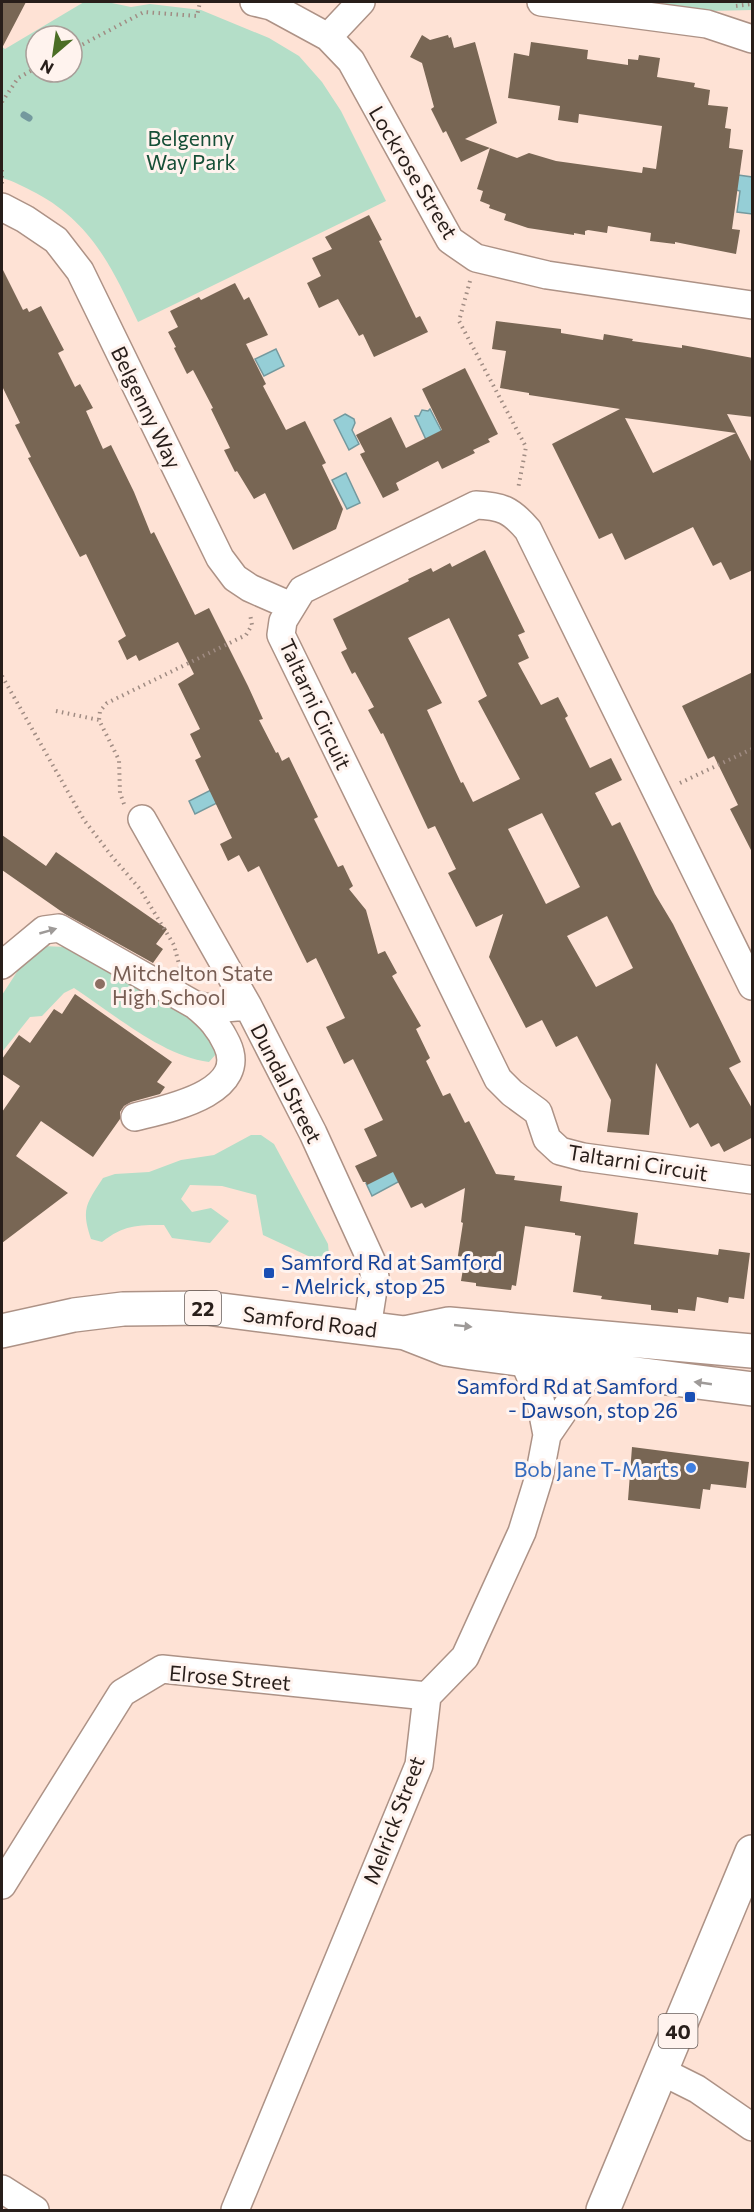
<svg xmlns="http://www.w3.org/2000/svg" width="754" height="2212" font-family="Commissioner,sans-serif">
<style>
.green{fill:#b4dec8;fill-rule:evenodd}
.water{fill:#95ced6;stroke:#74999e;stroke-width:1.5}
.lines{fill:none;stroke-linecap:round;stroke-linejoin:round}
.stream{stroke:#74999e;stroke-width:7}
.building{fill:#786654;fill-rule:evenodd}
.minor-casing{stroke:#ad9286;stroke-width:30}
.major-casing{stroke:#ad9286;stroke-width:36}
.path{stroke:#a08c83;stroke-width:4;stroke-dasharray:1.5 4.5;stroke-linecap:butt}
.minor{stroke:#fff;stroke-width:27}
.major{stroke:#fff;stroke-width:33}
.oneway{fill:#9e9a98}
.education-dot{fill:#8d6e63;stroke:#fff3ee;stroke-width:2}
.transit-dot{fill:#1a4fb4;stroke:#fff3ee;stroke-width:2}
.shop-dot{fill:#3f7fe0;stroke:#fff3ee;stroke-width:2}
.labels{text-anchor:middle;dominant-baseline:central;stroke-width:6;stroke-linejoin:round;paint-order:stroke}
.shield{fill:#fff3ee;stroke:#685e5a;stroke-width:1.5}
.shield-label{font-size:20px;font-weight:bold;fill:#281e1a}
.park-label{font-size:21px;fill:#164f37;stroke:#fff3ee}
.street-label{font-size:21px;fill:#281e1a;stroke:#fff3ee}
.education-label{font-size:21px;fill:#785e54;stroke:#fff3ee;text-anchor:start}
.transit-label{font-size:21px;fill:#164399;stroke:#fff3ee;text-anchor:start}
.shop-label{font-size:21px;fill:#366cbe;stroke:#fff3ee;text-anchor:end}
</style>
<rect width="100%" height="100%" fill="#fee2d5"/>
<path class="green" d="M84,2H107L131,7L150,4L201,10L269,38L299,56L322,82L341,111L386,201L138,322C112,268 92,223 36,193C24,187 14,181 2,178V47L5,49ZM36,36H72V72H36Z
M653,2H752V10L709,11Z
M43,946L65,947L102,964L155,999L203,1024L217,1053L209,1062C162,1056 114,1014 74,988L64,993L42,1016L30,1017L2,1052V995L24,961Z
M251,1135H261L274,1144L328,1244L329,1255L319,1261L263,1235L256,1195L222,1186L190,1185L181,1199L192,1212L211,1208L229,1221L210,1243L172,1238L164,1225C136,1225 124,1225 102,1242L91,1239C81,1209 86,1204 103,1178L115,1174L149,1172L181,1160L214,1155Z"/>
<path class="water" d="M738,175L752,177V214L737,212L740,191L736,190Z
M276,349L284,366L264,376L255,359Z
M430,409L444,436L428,444L415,416H419L422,410L428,411Z
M345,414L354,419L355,423L352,430L359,444L349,450L334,420Z
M346,473L360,503L347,509L332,480Z
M213,789L219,802L195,814L189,801Z
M394,1169L400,1181L372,1196L366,1183Z"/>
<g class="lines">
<path class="stream" d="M24,115L29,118"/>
</g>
<path class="building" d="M2,2H26L2,48Z
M422,35L430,40L448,35L449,38L451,37L454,48L475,42L497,123L465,139L490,148L461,162L446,131L443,133L431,109L434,107L422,63L410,57Z
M531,42L588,50L587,59L628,65V59L638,60L639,55L660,58L657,77L695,83L694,87L710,90L708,105L728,107L725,128L731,129L729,148L743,150L732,229L740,230L736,254L675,242V244L650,241L651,233L608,226L607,233L588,230L585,231V235L574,233V235L528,228L504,220L506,214L489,208L490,205L480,201L483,191L477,189L490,148L517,158L529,153L556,161L642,173L643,167L656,169L662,126L579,114L578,123L558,120L560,106L508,98L514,53L529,56Z
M369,215L382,240L379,241L416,318L420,316L428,332L374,357L363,334L359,336L338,299L319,308L307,283L321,276L312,258L332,249L325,237Z
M2,268L23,310L27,308L29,312L41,306L64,350L58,353L75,387L80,384L93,408L86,411L103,449L111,445L134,492L151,534L154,532L195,615L209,608L248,686L263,719L259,720L276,753L278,752L282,761L289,757L318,817L314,819L338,867L343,865L353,886L349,889L366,910L378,954L385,951L397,973L392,976L421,1026L416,1029L430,1058L426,1061L443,1096L450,1093L465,1123L469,1121L496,1174L515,1176L514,1180L562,1186L560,1201L638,1213L634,1244L718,1255L719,1249L750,1253L744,1299L729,1297L728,1303L697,1297L695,1311L678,1309V1313L651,1310V1305L601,1299L602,1296L573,1292L581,1236L575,1235V1233L525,1226L516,1286L512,1285L511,1290L476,1286V1283L461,1281L463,1269L456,1268L463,1223L461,1222L465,1188L425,1208L422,1203L411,1208L393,1172L367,1185L366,1182H363L355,1166L377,1156L364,1129L383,1120L353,1059L344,1064L326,1027L345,1018L316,958L307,963L259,866L248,872L239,855L228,861L220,844L232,838L195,760L201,757L190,734L200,729L178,684L194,674L178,642L139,661L136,655L127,660L118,641L126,636L86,554L80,557L28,458L31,457L15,425L20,423L2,386Z
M235,283L244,300L249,297L268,335L246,344L266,384L263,386L286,430L305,421L326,463L322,465L343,509L336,529L293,550L265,493L254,499L237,471L235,472L224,450L230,448L211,409L213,408L193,370L187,374L174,348L176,347L168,332L178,327L170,311L199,297L201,300Z
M496,321L561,329V333L603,340L604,334L633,339L632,341L682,348V345L753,358V417L727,414L753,465V570L730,580L721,562L713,566L693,527L625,560L612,533L599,539L552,444L620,409L529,395V393L500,388L506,351L492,349ZM625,418L736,433L653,473Z
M465,368L498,434L488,439L490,442L473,450L475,453L442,469L438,461L396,483L399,490L383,498L360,454L365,452L356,435L391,417L406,448L442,430L422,389Z
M485,550L525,632L518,635L529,658L518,663L541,705L558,697L568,716L565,718L590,768L611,758L622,780L595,793L612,826L620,822L655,894L673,924L741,1062L729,1068L753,1110V1137L724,1152L719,1143L711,1147L698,1123L690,1128L656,1063L649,1135L607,1132L611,1100L577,1036L556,1047L542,1020L526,1028L489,957L503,914L476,927L448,873L456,869L435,826L428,829L383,733L381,734L368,710L374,707L355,672L352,674L341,652L347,649L333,619L409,581L408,579L431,568L433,572L450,563L452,567ZM449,618L487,696L478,701L520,779L473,802L463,782L461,783L427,710L442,703L408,638ZM542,813L580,887L546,904L508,829ZM607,916L633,968L596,987L567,936Z
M753,672V854L730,809L738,805L714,756L708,759L682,706Z
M2,835L46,866L56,852L167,929L156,944L163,949L153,963L65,914L2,870Z
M75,994L172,1062L157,1082L165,1087L160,1094L131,1102L124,1106L120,1112V1119L93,1157L41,1121L16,1156L68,1193L2,1243V1112L20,1086L2,1074V1059L19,1035L30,1043L54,1009L62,1014Z
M632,1447L749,1462L746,1488L711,1484L710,1490L703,1489L700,1509L628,1500Z"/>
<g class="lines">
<g class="minor-casing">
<path id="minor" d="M254,2L271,6L328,37L351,61L450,240L476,258L547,275L752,305
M541,2L707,24L752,39
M328,37L361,2
M2,207L25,219L56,240L80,271L220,558L235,578L250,588L291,606
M142,819L248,1006L313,1133L371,1260L375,1277L367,1328
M2,965L44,930L59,928L195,1005L213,1009L248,1006
M752,986L528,530C511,510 502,506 476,505L302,590L283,621L281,635L498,1079L512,1093L538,1112L547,1139L560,1151L583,1157L752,1180
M135,1117C166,1109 250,1093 227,1044C219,1027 210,1017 195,1005
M547,1435L593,1368
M2,1885L122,1693L162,1669L427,1696
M661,2071L697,2089L752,2127
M2,2189L35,2210
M235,2210L419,1765L427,1696L465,1657L522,1532L539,1477L547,1435L540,1399L523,1359"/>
</g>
<g class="major-casing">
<path id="major" d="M2,1331L74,1315L123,1309L206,1308L405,1333L446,1349L472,1353L752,1389
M405,1333L449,1324L752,1351
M603,2210L752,1852"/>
</g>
<path class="path" d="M736,6L752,4
M72,50L144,12L197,16L200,2
M2,102L18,78L36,68
M2,170V184
M470,281L459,321L526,447L518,489
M2,676L84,820L114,859L140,889L174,945L180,968
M56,711L99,720
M680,783L752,749
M124,804L120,793L119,760L99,720L100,711L107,703L246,635L252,625L250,614"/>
<use href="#minor" class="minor"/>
<use href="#major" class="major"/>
</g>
<defs><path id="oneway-solid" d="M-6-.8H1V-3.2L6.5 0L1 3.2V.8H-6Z" transform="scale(1.5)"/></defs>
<g class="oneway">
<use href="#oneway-solid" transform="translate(48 931) rotate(-16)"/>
<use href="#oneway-solid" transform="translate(463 1326) rotate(6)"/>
<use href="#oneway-solid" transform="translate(703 1383) rotate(-172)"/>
</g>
<circle class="education-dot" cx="100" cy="984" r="6"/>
<g class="transit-dot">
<rect x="263" y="1267" width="12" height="12" rx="3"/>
<rect x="684" y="1391" width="12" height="12" rx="3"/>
</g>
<circle class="shop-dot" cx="691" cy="1468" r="6"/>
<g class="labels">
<g class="shield">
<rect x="185" y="1291" width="36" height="34" rx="4.5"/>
<rect x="658.5" y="2014" width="39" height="34" rx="4.5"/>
</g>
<g class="shield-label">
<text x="203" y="1308">22</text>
<text x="678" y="2031">40</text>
</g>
<g class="park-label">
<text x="191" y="137">Belgenny<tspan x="191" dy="24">Way Park</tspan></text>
</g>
<g class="street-label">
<text transform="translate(414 172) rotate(59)">Lockrose Street</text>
<text transform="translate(147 407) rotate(64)">Belgenny Way</text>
<text transform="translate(316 704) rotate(65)">Taltarni Circuit</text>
<text transform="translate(287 1083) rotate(63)">Dundal Street</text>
<text transform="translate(638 1162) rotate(9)">Taltarni Circuit</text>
<text transform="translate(310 1321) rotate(7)">Samford Road</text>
<text transform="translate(230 1677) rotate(5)">Elrose Street</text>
<text transform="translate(393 1820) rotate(-69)">Melrick Street</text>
</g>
<g class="education-label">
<text x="112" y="972">Mitchelton State<tspan x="112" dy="24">High School</tspan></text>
</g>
<g class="transit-label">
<text x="281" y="1261">Samford Rd at Samford<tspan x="281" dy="24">- Melrick, stop 25</tspan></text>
<text x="678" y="1385" text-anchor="end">Samford Rd at Samford<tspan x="678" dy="24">- Dawson, stop 26</tspan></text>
</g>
<g class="shop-label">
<text x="679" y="1468">Bob Jane T-Marts</text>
</g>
</g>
<rect width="754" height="2212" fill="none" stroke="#281e1a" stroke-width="6"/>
<g transform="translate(54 54) rotate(209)"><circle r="28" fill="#fff3ee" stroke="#a99e99" stroke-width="1.5"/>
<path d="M0-4.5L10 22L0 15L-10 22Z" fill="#4b6d24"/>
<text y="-9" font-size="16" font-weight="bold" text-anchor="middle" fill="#281e1a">N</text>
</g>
</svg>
